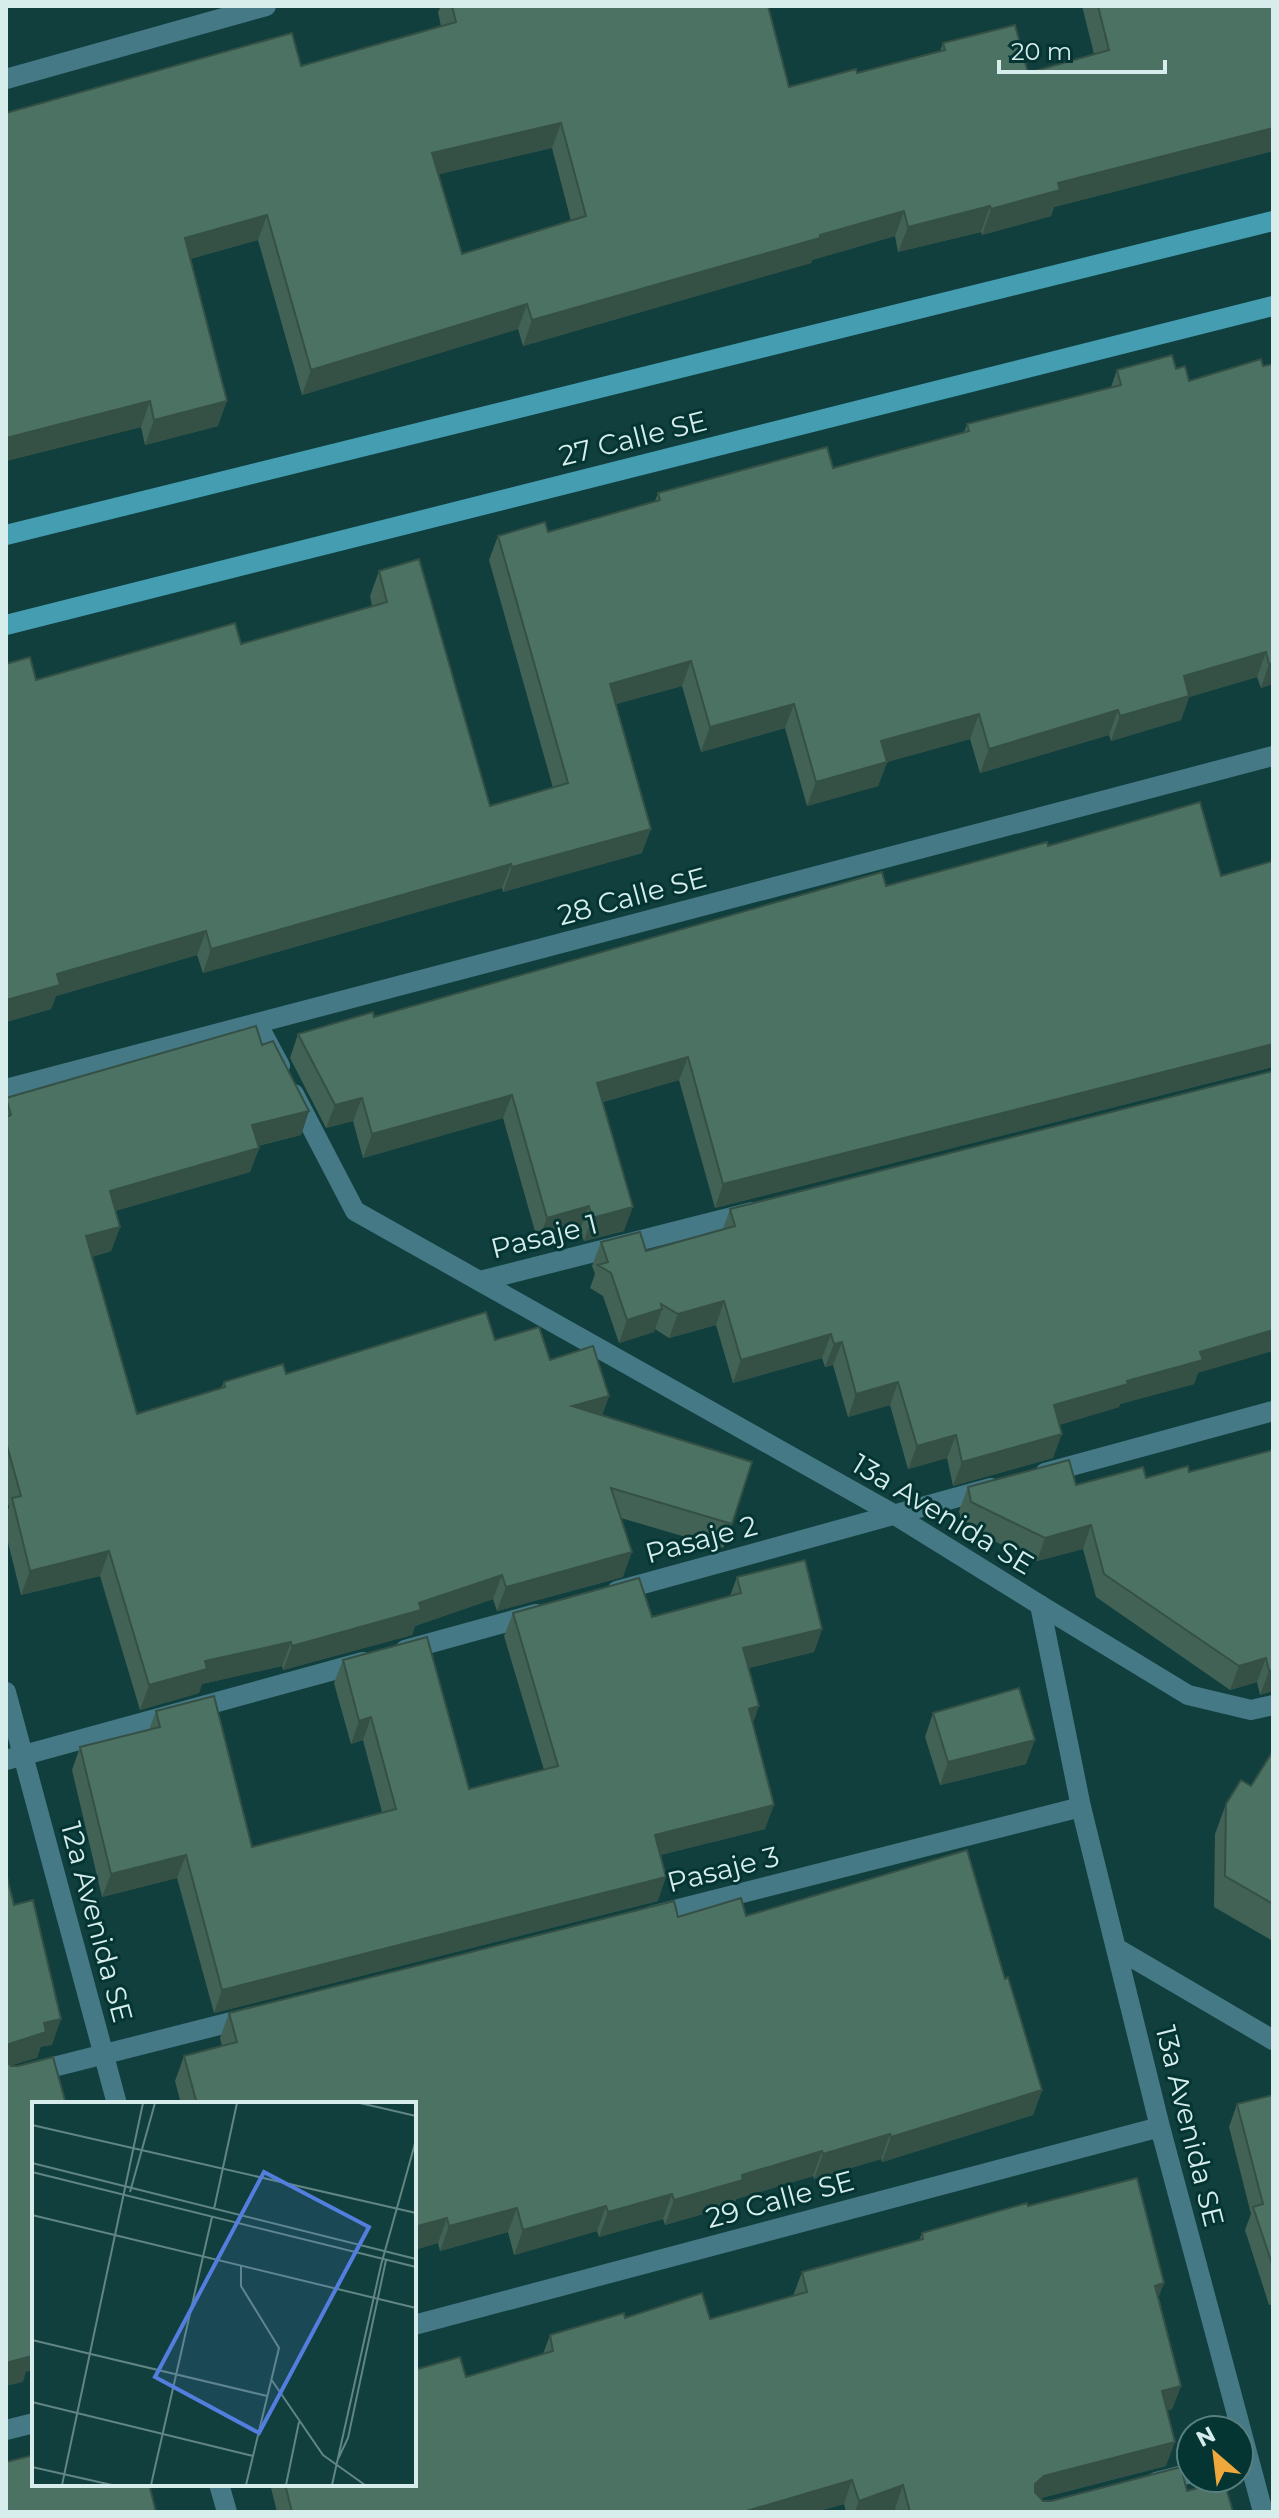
<svg xmlns="http://www.w3.org/2000/svg" width="1279" height="2518" font-family="Montserrat,sans-serif">
<style>
.lines{fill:none;stroke-linecap:round;stroke-linejoin:round}
.lane{stroke:#457985;stroke-width:20}
.street{stroke:#457985;stroke-width:20}
.secondary{stroke:#459db1;stroke-width:20}
.wall{fill:#416255;fill-rule:evenodd}
.shaded-wall{fill:#355045}
.building{fill:#4c7263;stroke:#355045;stroke-width:2;fill-rule:evenodd}
.labels{text-anchor:middle;dominant-baseline:central;stroke-width:6;stroke-linejoin:round;paint-order:stroke}
.street-label{font-size:28px;fill:#d6edec;stroke:#043533}
.inset-road{fill:none;stroke:#608584;stroke-width:2}
.view{fill:#547ede;fill-opacity:0.15;stroke:#547ede;stroke-width:4}
.inset-edge{fill:none;stroke:#d6edec;stroke-width:4}
</style>
<rect width="100%" height="100%" fill="#113f3e"/>
<g class="lines">
<path class="lane" d="M480,1281L752,1212
M1045,1473L1273,1411
M617,1591L991,1488
M1040,1605L1188,1695L1251,1710L1273,1705
M405,1650L536,1614
M6,1760L363,1662
M651,1916L1081,1807
M6,2079L251,2017
M1156,2482L1191,2473"/>
<path class="street" d="M6,79L266,6
M257,1023L280,1066
M6,1089L1273,756
M294,1094L355,1211L895,1515L1040,1605L1081,1807L1160,2127L1263,2512
M6,1692L117,2104
M1116,1948L1273,2040
M414,2325L1160,2127
M6,2430L34,2423
M219,2484L227,2512"/>
<path class="secondary" d="M6,535L1273,221
M6,625L1273,306"/>
</g>
<path class="wall" d="M441,6H768L789,87L857,73L940,51L943,43L1028,73L1094,54L1082,6H1273V151L1054,207L1051,216L982,235L981,232L898,252L895,236L812,260L811,263L523,346L518,329L302,395L258,240L190,259L218,426L145,445L141,427L6,461V113L301,66L441,26L438,12ZM552,148L571,221L462,254L439,174Z
M1273,364V684L1261,688L1257,677L1189,697L1181,720L1111,741L1109,735L980,773L970,739L887,762L878,786L807,806L785,728L701,752L682,686L616,704L642,853L503,892L502,888L203,973L197,955L56,996L51,1009L6,1022V664L36,680L241,644L372,606L370,596L379,571L490,806L553,788L489,560L498,536L548,532L655,501L658,493L833,468L964,432L967,424L1111,387L1117,370L1176,369L1189,381Z
M1048,846L1221,876L1273,861V1067L715,1208L679,1080L603,1102L624,1231L584,1241L580,1230L538,1242L503,1118L363,1158L353,1121L326,1128L290,1058L298,1034L374,1017Z
M262,1045L309,1111L301,1135L258,1146L259,1148L250,1172L115,1211L120,1227L111,1251L92,1257L137,1414L221,1388L224,1382L286,1374L495,1340L550,1360L609,1396L602,1415L732,1524L723,1548L621,1518L623,1577L497,1611L493,1599L415,1626L412,1635L283,1670L282,1666L202,1684L199,1693L140,1710L100,1576L21,1595L6,1534V1515L9,1507L6,1497V1098Z
M730,1209L1198,1373L1194,1384L1120,1404L1119,1407L1059,1425L1053,1458L953,1486L947,1458L908,1469L890,1405L848,1417L833,1365L825,1367L822,1358L733,1383L716,1325L669,1338L655,1329L654,1332L619,1343L603,1296L590,1288L595,1274L592,1266L601,1242L646,1251L723,1229Z
M1273,1450V1691L1260,1695L1257,1682L1230,1690L1096,1597L1083,1549L1037,1561L962,1526L959,1511L968,1487L1076,1485L1146,1478L1189,1472Z
M737,1577L822,1629L814,1652L749,1668L753,1724L765,1829L660,1855L658,1901L214,2013L177,1878L102,1897L72,1770L80,1747L149,1730L156,1711L252,1847L382,1812L363,1740L351,1744L334,1683L343,1660L469,1789L544,1770L504,1636L513,1613L652,1617L730,1596Z
M933,1713L1026,1764L940,1785L925,1737Z
M1273,1751V1941L1214,1907L1215,1834L1226,1804L1251,1786Z
M746,1916L1005,1979L1042,2090L1033,2115L882,2162L881,2159L814,2179L813,2176L736,2199L734,2205L665,2225L663,2219L599,2237L597,2231L514,2255L508,2232L440,2251L438,2243L414,2250V2104H181L175,2081L184,2056L222,2046L220,2038L229,2013L678,1917Z
M1273,2095V2304L1269,2305L1245,2230L1251,2214L1229,2127L1237,2104Z
M1028,2206L1159,2298L1181,2386L1172,2409L1167,2411L1166,2466L1041,2498L1043,2501H1051L1187,2491L1233,2512H895V2509L886,2512H846L844,2504L815,2512H277L270,2484H414L466,2377L543,2354L550,2335L625,2318L710,2319L793,2296L802,2272L919,2240L922,2233Z"/>
<path class="shaded-wall" d="M561,123L552,148L423,178L432,153Z
M1273,128V151L1054,207L1051,216L982,235L991,209L1058,183Z
M990,206L981,232L898,252L908,227Z
M904,211L895,236L812,260L811,263L523,346L532,320Z
M267,215L258,240L175,263L185,238Z
M527,304L518,329L302,395L311,370Z
M150,401L141,427L6,461V438Z
M227,401L218,426L145,445L154,420Z
M1266,652L1257,677L1189,697L1181,720L1111,741L1120,716L1184,676Z
M691,661L682,686L601,708L610,684Z
M1273,663V684L1261,688L1269,664Z
M794,704L785,728L701,752L710,727Z
M1118,710L1109,735L980,773L989,749Z
M979,714L970,739L872,766L881,741Z
M887,762L878,786L807,806L816,782Z
M651,829L642,853L503,892L512,867Z
M511,864L502,888L203,973L211,949Z
M206,931L197,955L56,996L51,1009L6,1022V1000L57,974Z
M1273,1044V1067L715,1208L723,1184Z
M688,1057L679,1080L588,1106L597,1083Z
M512,1095L503,1118L363,1158L372,1134Z
M362,1098L353,1121L326,1128L335,1105Z
M309,1111L301,1135L244,1149L252,1125Z
M259,1148L250,1172L101,1215L110,1191Z
M589,1206L580,1230L538,1242L547,1218Z
M633,1207L624,1231L584,1241L592,1218Z
M120,1227L111,1251L78,1261L86,1236Z
M724,1301L716,1325L669,1338L678,1314Z
M662,1309L654,1332L619,1343L627,1320Z
M1273,1330V1351L1198,1373L1194,1384L1120,1404L1119,1407L1046,1429L1054,1405L1127,1381L1200,1352Z
M831,1334L822,1358L733,1383L741,1360Z
M842,1342L833,1365L825,1367L834,1344Z
M898,1382L890,1405L848,1417L856,1394Z
M609,1396L600,1420L572,1406Z
M1062,1434L1053,1458L953,1486L962,1462Z
M956,1435L947,1458L908,1469L917,1446Z
M1091,1525L1083,1549L1037,1561L1045,1538Z
M109,1551L100,1576L21,1595L30,1571Z
M632,1552L623,1577L497,1611L506,1587Z
M502,1575L493,1599L415,1626L412,1635L283,1670L292,1646Z
M822,1629L814,1652L735,1671L743,1648Z
M291,1642L282,1666L202,1684L199,1693L140,1710L149,1685L205,1661Z
M1266,1658L1257,1682L1230,1690L1239,1666Z
M1273,1670V1691L1260,1695L1269,1671Z
M759,1706L751,1729L749,1709Z
M371,1717L363,1740L351,1744L359,1721Z
M1035,1740L1026,1764L940,1785L948,1762Z
M774,1805L765,1829L646,1858L655,1835Z
M186,1855L177,1878L102,1897L111,1874Z
M666,1877L658,1901L214,2013L222,1990Z
M61,2019L52,2045L41,2047L37,2058L6,2067L7,2044L44,2023Z
M1042,2090L1033,2115L882,2162L891,2137Z
M890,2134L881,2159L814,2179L823,2154Z
M822,2151L813,2176L736,2199L734,2205L665,2225L674,2200L742,2175Z
M672,2194L663,2219L599,2237L608,2212Z
M606,2206L597,2231L514,2255L523,2230Z
M517,2208L508,2232L440,2251L449,2226Z
M447,2218L438,2243L414,2250V2227Z
M1164,2283L1155,2307V2286Z
M34,2347V2370L26,2372L23,2382L6,2386V2363Z
M1181,2386L1172,2409L1154,2414L1162,2391Z
M1175,2442L1166,2466L1036,2499L1035,2484L1044,2476Z
M852,2480L844,2504L815,2512H742Z
M903,2485L895,2509L886,2512H855L859,2501Z"/>
<path class="building" d="M452,6H768L789,87L856,69L857,73L945,50L943,43L1015,25L1028,73L1109,50L1098,6H1273V128L1058,183L1060,190L991,209L990,206L908,227L904,211L820,235V238L532,320L527,304L311,370L267,215L185,238L227,401L154,420L150,401L6,438V113L292,33L301,66L456,22ZM561,123L586,216L462,254L432,153Z
M1172,355L1176,369L1185,366L1189,381L1261,359L1263,366L1273,364V663L1269,664L1266,652L1184,676L1189,696L1120,716L1118,710L989,749L979,714L881,741L887,762L816,782L794,704L710,727L691,661L610,684L651,829L512,867L511,864L211,949L206,931L57,974L60,985L6,1000V664L30,657L36,680L235,623L241,644L387,602L379,571L419,559L490,806L568,783L498,536L545,522L548,532L660,500L658,493L827,447L833,468L969,431L967,424L1121,385L1117,370Z
M1200,802L1221,876L1273,861V1044L723,1184L688,1057L597,1083L633,1207L592,1218L589,1206L547,1218L512,1095L372,1134L362,1098L335,1105L298,1034L373,1012L374,1017L882,872L886,886L1047,842L1048,846Z
M256,1026L262,1045L273,1041L309,1111L252,1125L259,1148L110,1191L120,1227L86,1236L137,1414L225,1387L224,1382L283,1364L286,1374L486,1312L495,1340L539,1327L550,1360L593,1346L609,1396L572,1406L752,1462L732,1524L611,1488L632,1552L506,1587L502,1575L419,1603L421,1610L292,1646L291,1642L205,1661L207,1669L149,1685L109,1551L30,1571L12,1498L21,1496L6,1442V1117L11,1115L6,1098Z
M1273,1071V1330L1200,1352L1203,1360L1127,1381L1128,1384L1054,1405L1062,1434L962,1462L956,1435L917,1446L898,1382L856,1394L842,1342L834,1344L831,1334L741,1360L724,1301L678,1314L661,1304L662,1309L627,1320L611,1273L598,1265L608,1262L601,1242L640,1232L646,1251L735,1226L730,1209Z
M1273,1450V1670L1269,1671L1266,1658L1239,1666L1104,1574L1091,1525L1045,1538L971,1502L968,1487L1069,1460L1076,1485L1143,1467L1146,1478L1188,1466L1189,1472Z
M805,1560L822,1629L743,1648L759,1706L749,1709L774,1805L655,1835L666,1877L222,1990L186,1855L111,1874L80,1747L160,1727L156,1711L214,1696L252,1847L396,1809L371,1717L359,1721L343,1660L427,1637L469,1789L558,1766L513,1613L639,1578L652,1617L741,1593L737,1577Z
M1019,1688L1035,1740L948,1762L933,1713Z
M1273,1751V1904L1225,1876L1226,1804L1241,1780L1251,1786Z
M967,1850L1005,1979L1008,1977L1042,2090L891,2137L890,2134L823,2154L822,2151L742,2175L743,2180L674,2200L672,2194L608,2212L606,2206L523,2230L517,2208L449,2226L447,2218L414,2227V2104H197L184,2056L237,2042L229,2013L674,1901L678,1917L741,1898L746,1916Z
M6,1873L14,1905L33,1900L61,2019L44,2023L46,2032L6,2045Z
M53,2057L66,2104H34V2347L31,2348L32,2356L6,2363V2061L11,2066H18Z
M1273,2095V2267L1253,2207L1263,2204L1237,2104Z
M1137,2178L1164,2283L1155,2286L1181,2386L1162,2391L1175,2442L1044,2476L1035,2484V2492L1043,2501H1051L1181,2467L1187,2491L1224,2481L1233,2512H910L903,2485L859,2501L852,2480L743,2512H292L285,2484H414V2370L460,2357L466,2377L553,2351L550,2335L624,2313L625,2318L702,2293L710,2319L807,2292L802,2272L923,2239L922,2233L1027,2203L1028,2206Z
M34,2455V2484H149L156,2512H6V2462Z"/>
<g class="labels">
<g class="street-label">
<text transform="translate(633 438) rotate(-14)">27 Calle SE</text>
<text transform="translate(632 896) rotate(-15)">28 Calle SE</text>
<text transform="translate(544 1236) rotate(-14)">Pasaje 1</text>
<text transform="translate(943 1514) rotate(31)">13a Avenida SE</text>
<text transform="translate(701 1539) rotate(-15)">Pasaje 2</text>
<text transform="translate(723 1869) rotate(-14)">Pasaje 3</text>
<text transform="translate(97 1922) rotate(75)">12a Avenida SE</text>
<text transform="translate(1190 2126) rotate(76)">13a Avenida SE</text>
<text transform="translate(780 2199) rotate(-15)">29 Calle SE</text>
</g>
</g>
<g transform="translate(32 2102)">
<rect width="384" height="384" fill="#113f3e"/>
<path class="inset-road" d="M328,1L384,14M0,23L384,111M0,61L384,157M0,70L384,165M98,90L123,1M182,107L205,1M0,113L384,206M209,164V184L247,246L214,383M0,238L235,294M239,277L291,353L333,383M0,300L221,354M306,357L316,336L354,158M0,365L80,383M30,383L111,1M119,383L180,115M254,383L267,320M300,383L349,163L384,38"/>
<path class="view" d="M232,70L337,125L227,331L123,275Z"/>
<rect width="384" height="384" class="inset-edge"/>
</g>
<rect width="1279" height="2518" fill="none" stroke="#d6edec" stroke-width="16"/>
<g transform="translate(1215 2454) rotate(332)"><circle r="38" fill="#043533" stroke="#587f7d" stroke-width="2"/>
<path d="M0-6L14 30L0 20L-14 30Z" fill="#eea83c"/>
<text y="-12" font-size="22" font-weight="bold" text-anchor="middle" fill="#d6edec">N</text>
</g>
<path d="M999 60v12h166v-12" fill="none" stroke="#d6edec" stroke-width="4"/>
<text x="1011" y="60" font-size="24" fill="#d6edec" stroke="#043533" stroke-width="6" paint-order="stroke">20 m</text>
</svg>
